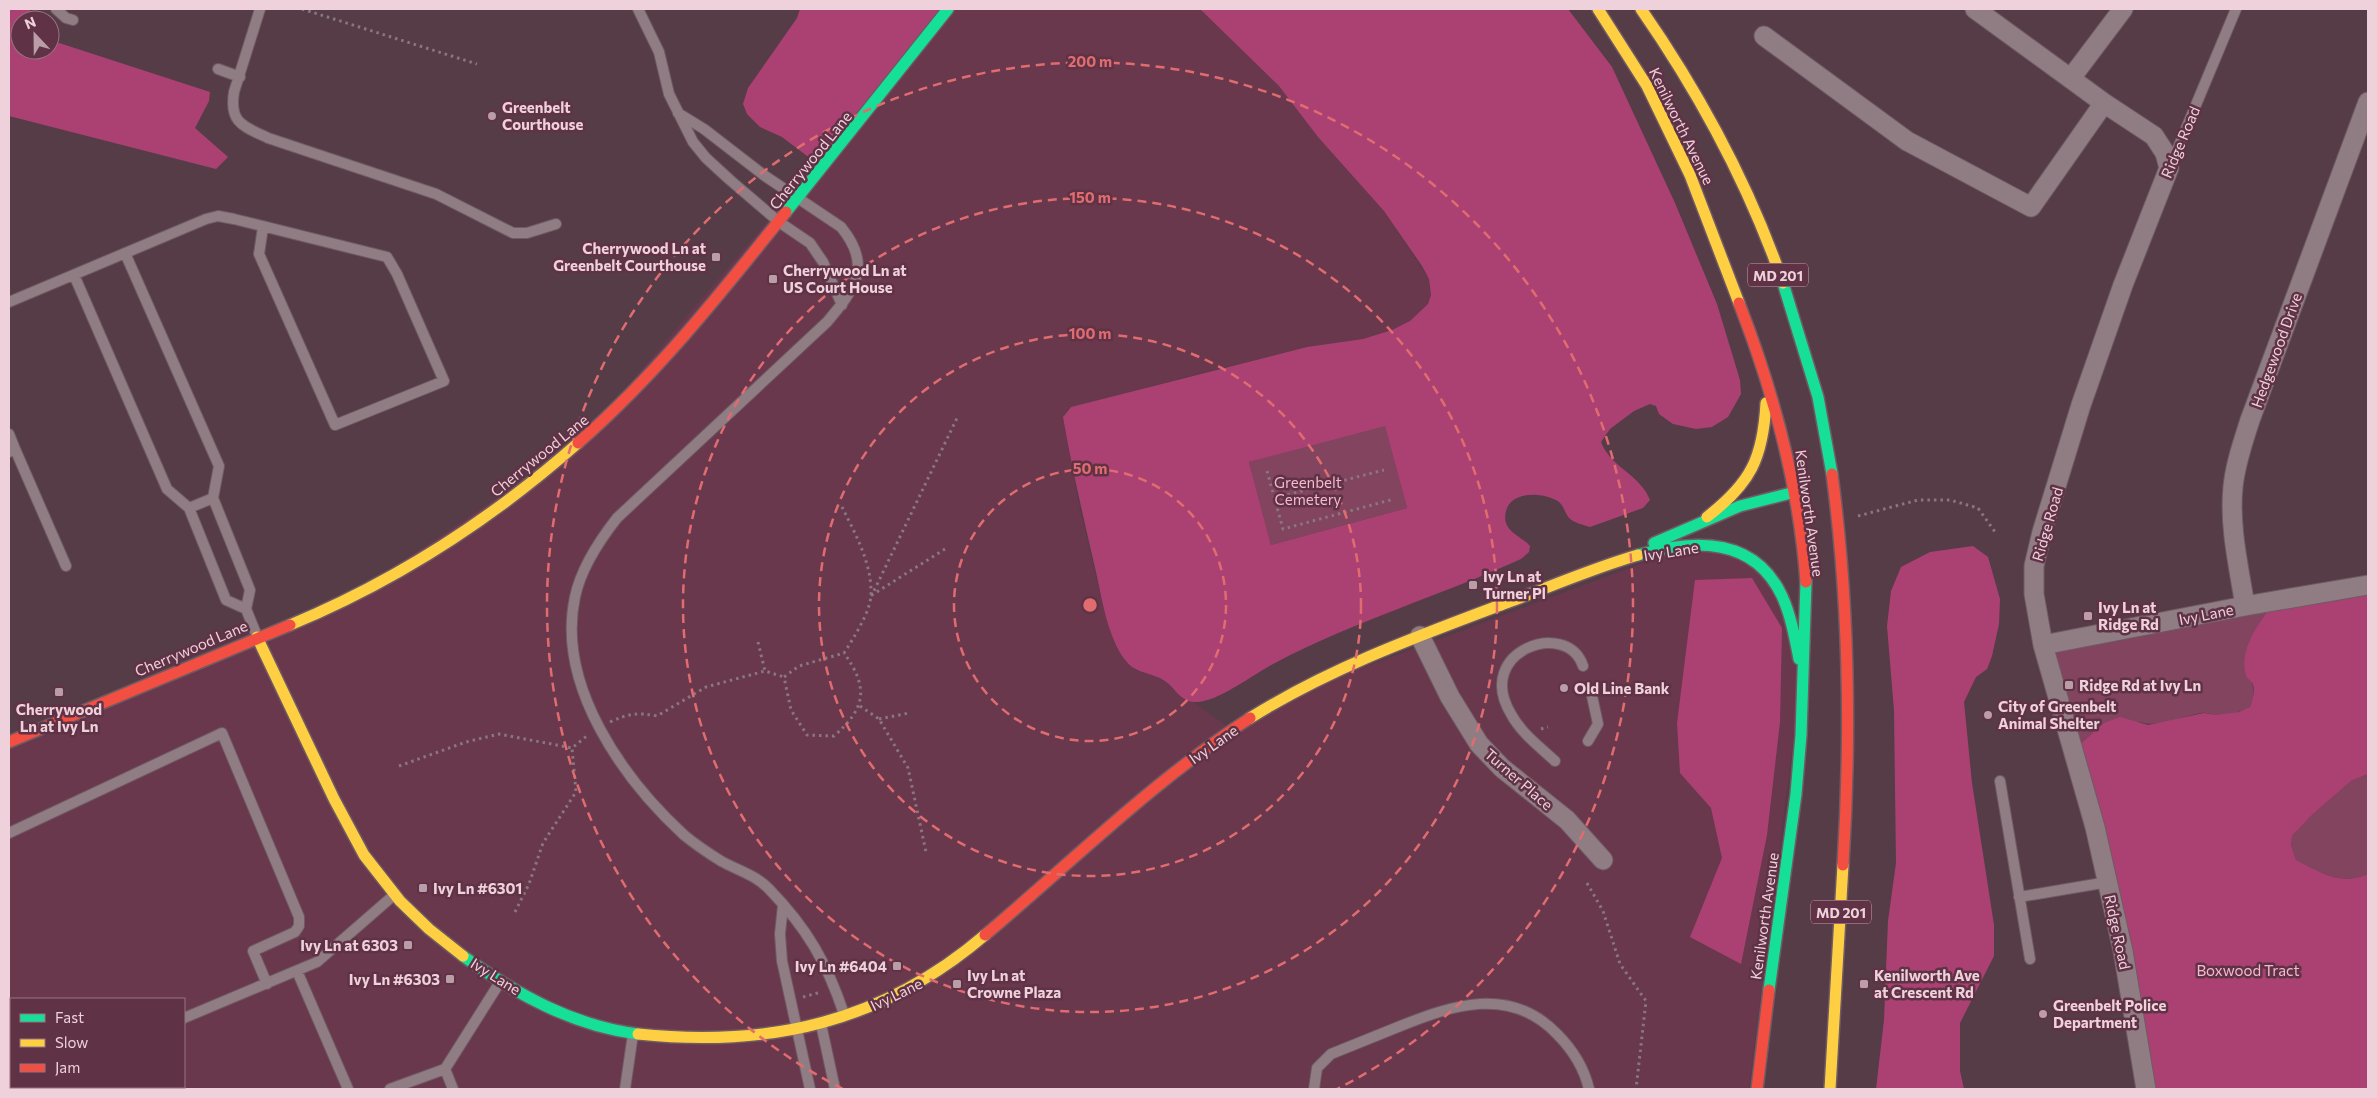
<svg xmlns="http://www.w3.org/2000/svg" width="2377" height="1098" font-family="Commissioner,sans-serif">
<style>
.built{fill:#69384d;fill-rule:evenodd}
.green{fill:#82445e}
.forest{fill:#ab4173;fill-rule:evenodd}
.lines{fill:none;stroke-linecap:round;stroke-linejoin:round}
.lane-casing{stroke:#705a63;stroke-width:12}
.street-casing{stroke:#705a63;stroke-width:21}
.fast-casing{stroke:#705a63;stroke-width:14}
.slow-casing{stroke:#705a63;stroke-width:14}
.jam-casing{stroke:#705a63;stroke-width:14}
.path{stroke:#89777e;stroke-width:3;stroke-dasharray:2.5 4;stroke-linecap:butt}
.lane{stroke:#907d84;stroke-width:10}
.street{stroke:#907d84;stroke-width:19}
.fast{stroke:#16e098;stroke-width:11}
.slow{stroke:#ffcf43;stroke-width:11}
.jam{stroke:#f24e42;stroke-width:11}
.ring{fill:none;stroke:#e06c70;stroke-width:2.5;stroke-dasharray:9 6}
.poi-dot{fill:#b99da7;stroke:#603246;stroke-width:2}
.labels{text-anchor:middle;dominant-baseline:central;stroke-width:5;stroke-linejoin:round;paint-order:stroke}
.shield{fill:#603246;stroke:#c3a1ae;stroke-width:1}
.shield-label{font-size:14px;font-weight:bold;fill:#eed1db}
.poi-label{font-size:15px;font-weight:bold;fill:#eed1db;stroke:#603246;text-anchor:start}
.street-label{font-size:15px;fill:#eed1db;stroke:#603246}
.park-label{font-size:15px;fill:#f6b9d0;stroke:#603246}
.centre{fill:#e06c70;stroke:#603246;stroke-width:2.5}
.ring-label{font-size:15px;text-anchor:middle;font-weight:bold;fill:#e06c70;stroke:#603246;stroke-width:5;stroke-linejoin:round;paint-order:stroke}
</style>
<rect width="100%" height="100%" fill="#563c47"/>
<path class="built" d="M948,9H1200L1279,86L1318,137L1384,211L1429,279L1431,295L1428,304L1410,321L1392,330L1363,339L1307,347L1198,374L1071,407L1066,411L1063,417L1079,504L1102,602L1135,670L1155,675L1167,682L1173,690L1189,701L1195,703L1232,730L1287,696L1691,545L1764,568L1802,672L1749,1089H9V742L334,607L579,443ZM11,999H184V1087H11Z"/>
<path class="green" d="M1385,425L1407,508L1271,545L1249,462Z
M2274,601L2261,620L2249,643L2254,700L2250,707C2240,712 2228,716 2216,715C2211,715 2206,712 2201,713C2183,716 2156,728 2140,722L2073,751L2043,645Z
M2368,774V874C2339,886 2323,873 2296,860L2291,845L2292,836L2311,816L2351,781Z"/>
<path class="forest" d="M9,9H29L35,20H20V50H50V40L210,92L209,101L195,128L228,157L216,169L9,116Z
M800,9H948L823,168L782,137L760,127L747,114L743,104L748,88L797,18Z
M1200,9H1568L1612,67L1675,203L1717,304L1740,380L1741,394L1728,417L1712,427L1696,429L1673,424L1659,414L1656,406L1650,404L1634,411L1610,429L1601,442C1611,468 1640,474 1650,500L1643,508L1590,527C1584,525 1574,523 1569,518C1564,512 1564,504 1556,500C1541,492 1511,491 1506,511C1501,531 1519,534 1530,546L1529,552L1521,559C1440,596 1354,621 1275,663C1255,673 1216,704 1194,702C1180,701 1175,688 1165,681C1152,672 1136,674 1126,661C1108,639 1102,599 1096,572C1084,520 1072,469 1063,417L1071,407L1307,347L1363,339L1392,330L1410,321L1428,304L1431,295L1429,279L1422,266L1384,211L1318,137L1279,86ZM1385,426L1407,508L1271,545L1249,462Z
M1973,546L1988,557L2000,599L1999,624L1992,656L1987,669L1976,677L1964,702L1972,783L1994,925V956L1960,1023V1071L1964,1089H1876L1884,1020L1888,921L1896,863L1894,710L1887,626L1891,591L1901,567L1930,552Z
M1752,578L1782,628L1780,722L1767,835L1741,964L1690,937L1722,858L1711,808L1680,773L1677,723L1695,580Z
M2368,585V774L2351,781L2311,816L2292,836L2291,845L2296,860C2323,873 2339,886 2368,874V1089H2146L2073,751L2104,723L2120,717L2148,725L2204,713L2216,715L2239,712L2250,707C2253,700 2255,692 2253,684C2252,681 2247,679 2246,675C2238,649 2261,621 2274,601Z"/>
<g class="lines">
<g class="lane-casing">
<path id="lane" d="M56,9L66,18L73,20
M260,9L234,92C229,123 243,126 268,138L436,194L513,233H527L556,224
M638,9L659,52L669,94L693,142L706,158L730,180L779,222L810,243L823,262L842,305
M218,69L240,77
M678,113L704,129L765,176L841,227C873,266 855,289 827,322L617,518C599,541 581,568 575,597C556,685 623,779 684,835C695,844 708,853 721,861C737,870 756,875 769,889C807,928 827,963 844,1014
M2170,167L2236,9
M125,253L219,466L213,498L250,590L246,609L257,636
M74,275L167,489L189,508L226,600L246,609
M9,302L206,219L218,216L234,219L387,257L397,274L444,381L335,425L259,254L263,227
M9,434L15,449L9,452
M15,449L66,566
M189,508L213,498
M1588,741L1598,724L1592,696
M1555,761C1540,747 1521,733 1511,714C1473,651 1567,618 1583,666
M2000,781L2030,959
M9,833L222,733L299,917V926L295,932L253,951L267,984
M2019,897L2108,882
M783,905L780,934L782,961L810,1089
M297,971L348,1089
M184,1018L317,962L394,895
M821,1024L835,1089
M445,1069L453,1089
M9,1087L11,1086
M390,1089L445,1069L500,982
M625,1089L633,1034
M1314,1089L1317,1068L1331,1054C1353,1045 1376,1036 1398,1027C1452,1005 1510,985 1557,1034C1573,1050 1584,1068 1589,1089"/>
</g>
<g class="street-casing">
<path id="street" d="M1975,9L2104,103L2154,136L2165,153L2169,168L2123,285L2081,405L2042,532L2034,566V594L2043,645L2095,827L2123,951L2146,1089
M1764,36L1907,141L2031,207L2104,103
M2071,78L2123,9
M2245,606C2239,568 2229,526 2233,487C2235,465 2243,442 2250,420L2368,102
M1420,636L1450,697L1479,744L1502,768L1567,820L1603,860
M2043,645L2245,606L2368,585"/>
</g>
<g class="fast-casing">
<path id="fast" d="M786,212L948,9
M1783,283L1818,397L1832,474
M1654,543L1740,506L1795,492
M1638,555C1693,539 1754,536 1782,596C1791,616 1795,638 1799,659
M463,956C516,994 573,1026 638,1034
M1769,990L1796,794L1801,735L1806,582"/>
</g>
<g class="slow-casing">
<path id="slow" d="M1598,9L1647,86L1690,175L1739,303
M1641,9C1700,94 1749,185 1783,283
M1707,517C1751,483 1763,458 1766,403
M290,625C396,581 492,519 578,443
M257,637L334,799L364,855L400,901L429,929L463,956
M1250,718C1330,668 1418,636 1506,603C1550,587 1593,568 1638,555
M638,1034C770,1048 883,1022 985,935
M1830,1089L1843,865"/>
</g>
<g class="jam-casing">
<path id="jam" d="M1739,303C1774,393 1799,486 1806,582
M578,443C657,374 721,293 786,212
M1832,474C1849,602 1851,736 1843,865
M9,742L290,625
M985,935C1073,861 1153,781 1250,718
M1757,1089L1769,990"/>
</g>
<path class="path" d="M302,9L477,64
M1267,471L1283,529L1394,499
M1275,498L1384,470
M842,507C855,533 872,564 871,594C871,611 853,639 844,653L799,666L784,677L791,710L807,735L834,736C866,708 869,688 844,653
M1858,516L1918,500H1950L1978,508L1995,532
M945,549L872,595L958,416
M758,642L765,671
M860,706L879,719L908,768L926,852
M879,719L909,713
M610,722C627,714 638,712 657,716L706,687L765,671L784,677
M1541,729L1548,727
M399,766L466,742L499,734L572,748L588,735
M1587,883L1603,911L1620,964L1646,1001L1636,1089
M515,912L529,884L543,843L576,792L572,748
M803,997L821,992"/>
<use href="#lane" class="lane"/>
<use href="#street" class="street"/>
<use href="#fast" class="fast"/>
<use href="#slow" class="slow"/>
<use href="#jam" class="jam"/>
</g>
<g class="ring">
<circle cx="1090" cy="605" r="136"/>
<circle cx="1090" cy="605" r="271"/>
<circle cx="1090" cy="605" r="407"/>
<path d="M843 1089A543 543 0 1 1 1337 1089"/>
</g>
<g class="poi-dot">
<circle cx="492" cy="116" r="5"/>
<rect x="711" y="252" width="10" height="10" rx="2.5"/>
<rect x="768" y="274" width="10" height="10" rx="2.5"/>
<rect x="1468" y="580" width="10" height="10" rx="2.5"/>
<rect x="2083" y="611" width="10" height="10" rx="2.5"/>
<rect x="2064" y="680" width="10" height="10" rx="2.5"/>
<circle cx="1564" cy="688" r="5"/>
<rect x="54" y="687" width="10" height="10" rx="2.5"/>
<circle cx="1988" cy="715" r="5"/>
<rect x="418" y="883" width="10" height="10" rx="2.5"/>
<rect x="403" y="940" width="10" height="10" rx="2.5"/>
<rect x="892" y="961" width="10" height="10" rx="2.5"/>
<rect x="445" y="974" width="10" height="10" rx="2.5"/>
<rect x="952" y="979" width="10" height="10" rx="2.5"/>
<rect x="1859" y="979" width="10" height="10" rx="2.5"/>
<circle cx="2043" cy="1014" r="5"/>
</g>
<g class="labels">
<g class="shield">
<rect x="1748" y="263.5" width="60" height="23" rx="4"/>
<rect x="1811" y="900.5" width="60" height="23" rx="4"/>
</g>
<g class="shield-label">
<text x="1778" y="275">MD 201</text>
<text x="1841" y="912">MD 201</text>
</g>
<g class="poi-label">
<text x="502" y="107">Greenbelt<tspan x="502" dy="17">Courthouse</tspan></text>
<text x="706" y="248" text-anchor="end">Cherrywood Ln at<tspan x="706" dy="17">Greenbelt Courthouse</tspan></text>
<text x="783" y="270">Cherrywood Ln at<tspan x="783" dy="17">US Court House</tspan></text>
<text x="1483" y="576">Ivy Ln at<tspan x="1483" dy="17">Turner Pl</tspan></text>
<text x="2098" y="607">Ivy Ln at<tspan x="2098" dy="17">Ridge Rd</tspan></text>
<text x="2079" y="685">Ridge Rd at Ivy Ln</text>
<text x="1574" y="688">Old Line Bank</text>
<text x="1998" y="706">City of Greenbelt<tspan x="1998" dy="17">Animal Shelter</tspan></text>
<text x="59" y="709" text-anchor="middle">Cherrywood<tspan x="59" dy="17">Ln at Ivy Ln</tspan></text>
<text x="433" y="888">Ivy Ln #6301</text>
<text x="398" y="945" text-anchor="end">Ivy Ln at 6303</text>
<text x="887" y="966" text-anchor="end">Ivy Ln #6404</text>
<text x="967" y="975">Ivy Ln at<tspan x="967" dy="17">Crowne Plaza</tspan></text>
<text x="1874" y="975">Kenilworth Ave<tspan x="1874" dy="17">at Crescent Rd</tspan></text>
<text x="440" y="979" text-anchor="end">Ivy Ln #6303</text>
<text x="2053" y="1005">Greenbelt Police<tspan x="2053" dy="17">Department</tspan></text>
</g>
<g class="street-label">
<text transform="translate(1682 126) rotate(64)">Kenilworth Avenue</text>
<text transform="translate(2180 142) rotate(-67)">Ridge Road</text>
<text transform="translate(810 160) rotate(-51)">Cherrywood Lane</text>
<text transform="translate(2276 350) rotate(-70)">Hedgewood Drive</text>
<text transform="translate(539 455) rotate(-39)">Cherrywood Lane</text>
<text transform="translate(1810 513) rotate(82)">Kenilworth Avenue</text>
<text transform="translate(2047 524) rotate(-74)">Ridge Road</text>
<text transform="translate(1671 551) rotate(-9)">Ivy Lane</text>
<text transform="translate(2206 614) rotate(-11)">Ivy Lane</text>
<text transform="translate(191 648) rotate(-23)">Cherrywood Lane</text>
<text transform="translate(1213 744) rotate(-35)">Ivy Lane</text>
<text transform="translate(1519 779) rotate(41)">Turner Place</text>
<text transform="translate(1764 916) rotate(-82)">Kenilworth Avenue</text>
<text transform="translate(2118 932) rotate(78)">Ridge Road</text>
<text transform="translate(496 976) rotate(32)">Ivy Lane</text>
<text transform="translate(896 994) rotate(-26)">Ivy Lane</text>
</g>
<g class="park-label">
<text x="1308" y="482">Greenbelt<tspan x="1308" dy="17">Cemetery</tspan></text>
<text x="2248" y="970">Boxwood Tract</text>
</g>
</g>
<circle cx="1090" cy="605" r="8" class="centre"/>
<g class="ring-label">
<text x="1090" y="67">200 m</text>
<text x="1090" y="203">150 m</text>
<text x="1090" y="339">100 m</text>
<text x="1090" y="474">50 m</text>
</g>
<rect width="2377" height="1098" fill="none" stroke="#eed1db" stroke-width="20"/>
<rect x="10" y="998" width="175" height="90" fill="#603246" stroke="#997282"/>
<rect x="20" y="1014" width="25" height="8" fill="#16e098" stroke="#997282"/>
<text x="55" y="1023" font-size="15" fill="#eed1db">Fast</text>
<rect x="20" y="1039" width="25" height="8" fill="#ffcf43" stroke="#997282"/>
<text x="55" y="1048" font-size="15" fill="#eed1db">Slow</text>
<rect x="20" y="1064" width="25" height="8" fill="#f24e42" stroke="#997282"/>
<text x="55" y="1073" font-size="15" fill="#eed1db">Jam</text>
<g transform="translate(35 35) rotate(338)"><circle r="24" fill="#603246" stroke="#997282"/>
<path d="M0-4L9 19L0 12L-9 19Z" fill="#b99da7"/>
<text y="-8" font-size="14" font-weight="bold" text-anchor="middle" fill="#eed1db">N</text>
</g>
</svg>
